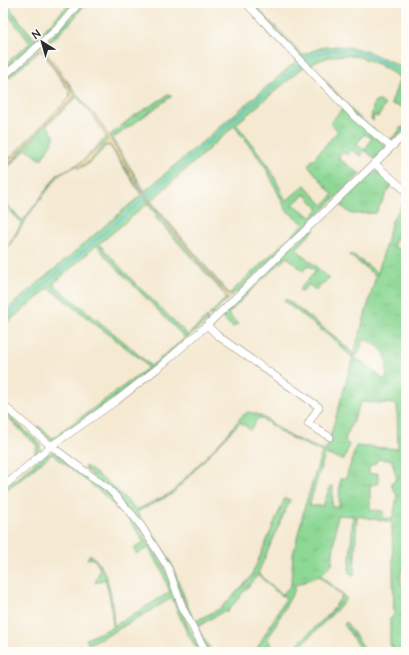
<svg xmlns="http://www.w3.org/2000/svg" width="409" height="655" font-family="'Architects Daughter',sans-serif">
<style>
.grass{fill:url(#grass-tufts);stroke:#5c8260;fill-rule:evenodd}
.sand{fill:url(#sand-dots);stroke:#8c8264}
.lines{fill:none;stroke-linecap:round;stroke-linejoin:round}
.stream{stroke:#6db9e6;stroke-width:1.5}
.minor-casing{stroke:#908a7e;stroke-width:8}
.minor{stroke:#fff;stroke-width:7}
</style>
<defs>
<pattern id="grass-tufts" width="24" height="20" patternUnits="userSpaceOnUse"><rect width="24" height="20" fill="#8dd895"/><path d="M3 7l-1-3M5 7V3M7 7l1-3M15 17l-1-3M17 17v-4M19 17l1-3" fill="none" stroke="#7aba81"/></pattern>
<pattern id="sand-dots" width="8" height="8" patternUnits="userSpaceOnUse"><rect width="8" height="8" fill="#eeda9e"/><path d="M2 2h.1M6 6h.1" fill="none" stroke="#cb8" stroke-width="1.8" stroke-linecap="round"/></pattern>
</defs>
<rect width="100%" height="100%" fill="#fdfcf7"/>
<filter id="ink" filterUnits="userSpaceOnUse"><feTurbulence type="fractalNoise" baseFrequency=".025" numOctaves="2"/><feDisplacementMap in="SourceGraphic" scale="8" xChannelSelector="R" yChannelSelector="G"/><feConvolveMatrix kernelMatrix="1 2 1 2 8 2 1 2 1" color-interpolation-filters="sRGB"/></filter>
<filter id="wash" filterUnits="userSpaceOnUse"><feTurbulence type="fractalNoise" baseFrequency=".012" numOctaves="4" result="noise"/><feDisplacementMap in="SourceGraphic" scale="16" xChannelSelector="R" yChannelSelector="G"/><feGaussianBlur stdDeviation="0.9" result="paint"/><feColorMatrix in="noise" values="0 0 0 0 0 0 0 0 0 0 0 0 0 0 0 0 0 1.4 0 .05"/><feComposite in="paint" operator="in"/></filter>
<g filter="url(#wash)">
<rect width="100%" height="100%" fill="#f5e9d2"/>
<path class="grass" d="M3,3H6L35,40L70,3H76L60,22L3,74V69L10,63L9,61L30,43L3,8Z
M83,3H86L70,23L44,48V45Z
M248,3H252L303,55C310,52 319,48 326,47C354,43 380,56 403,68L406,63V100L403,107L391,104L400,78C370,57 346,47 311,64L355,114L388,141L397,134L401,127L403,128L406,123V129L390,143C364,130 344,103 325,82C300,55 275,28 248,3Z
M37,50C40,50 42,50 44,52L69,90L71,96L3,166V164L70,98L69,91L41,50L3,83V80Z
M299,59L305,66L236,124L269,166L286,201L305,185L323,205L333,195L308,165L338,131L330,123L344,107L386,147L375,159L365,150L361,156L352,150L348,155L342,152L338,158L360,174L240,290L230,296L154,207L108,137L132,117L170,94L172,96L112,139L145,191ZM234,126L265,166L286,210L304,224L229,294L151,201ZM364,134L372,138L365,150L356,145ZM305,194L319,209L311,217L293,204Z
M58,69L92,114L77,97L47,125L55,137L41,160L27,149L3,172L45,125L74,98V93Z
M380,101L385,105L378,117L374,115L373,121L371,119L374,102Z
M107,136L108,140L82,163L59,175L30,213L3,255L22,223L5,205L3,207V201L23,221L58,174L82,162Z
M107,143L112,147L142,194L160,217L219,286L227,298V299L213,315H209L227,297L155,217L157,215L147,204L99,244L134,282L188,335L207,317L208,320L137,382L56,439L50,440L36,428L38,426L53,438L148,368L143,361L49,288L3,326V313L141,195L110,146H106L90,163L78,169ZM97,245L106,257L185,338L151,366L129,346L53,284Z
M372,171L379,172L406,194V197L391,185L376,213L351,214L338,203Z
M406,198V220L393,246L406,253V426L403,447L406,459L400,478L406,481V509L404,526L406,538V564L401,573V585L406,586V609L402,613V617L406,621V643L397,652L390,645V619L394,615L392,524L390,522L357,516L354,575L349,573L353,516L337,515L332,564L321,575L347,599L295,652H289L331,612L342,596L319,576L294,586L295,589L268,639L275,652H263L261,649L259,652H255L286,598L282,595L281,596L258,575L226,613L224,611L197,627L212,652H208L155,542L84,467L86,466L116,489L136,510L171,493L226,436L241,417L248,412C263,413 276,428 288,435C300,441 313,446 326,451L353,358L333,339L284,301L286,299L335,337L354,354L376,276L349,255H353L378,273L392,221ZM367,340C387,350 389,358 386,379H383L363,362L353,358L354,355H358L363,341ZM361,402L397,404L398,449L356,446L346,478L340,479L339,507H332L333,486H330L323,506H309L325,454L344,460L349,444L346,443L345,439ZM258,418L264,420L285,435L322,452L305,506L293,555L291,585L282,595L258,573L290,500L285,498L251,577L221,608L194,622L170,560L137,512L172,494L240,422L250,430ZM377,459L392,460L397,479L392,482V487L397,495L393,519L383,518V511L370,510V485L378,484V473L369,474V467L376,463Z
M312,227L315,229L296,249L329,278L316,290L309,285L302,291L299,290L316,271L308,265L303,271L287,257L262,279L228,314L238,324L233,327L221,317L264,272Z
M3,410L40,444V451L33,458L37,446L3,413Z
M54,452L104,489L134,521L163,564L186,622L202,652H199L187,633L172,598L110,634L88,644L86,639L113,627L110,598L105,579L95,583L100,569L95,560L90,558L87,559L90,554C111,571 112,601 114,626L170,592L161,569L148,548L137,554L133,549L144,541L130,522L101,492L52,454L6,491V488C16,480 42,453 54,452Z
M346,622L367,652H363L360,649L344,624Z"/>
<path class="sand" d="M44,45V48L75,95L72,100L45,125L3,170V166L71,96L69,90L44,52L37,50Z
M94,113L154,207L228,294L233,295L227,301V298L219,286L160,217L110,145H104L90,161L78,168L77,166L108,140L92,114Z"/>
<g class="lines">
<path class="stream" d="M304,61C337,37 377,57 406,75
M3,319L148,196L232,121L301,64"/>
</g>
</g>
<g filter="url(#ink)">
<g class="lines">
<g class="minor-casing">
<path id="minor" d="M246,3L355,117L391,147
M3,77L57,29L79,3
M374,163L406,191
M207,325L218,336L319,407L308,424L330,437
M3,405L51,446L109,489L131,513L142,527L168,568L183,609L206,652
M3,487L51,446L116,401L163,364L205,327L406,133
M400,652L406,646"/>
</g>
<use href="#minor" class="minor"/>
</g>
</g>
<rect width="409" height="655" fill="none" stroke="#fdfcf7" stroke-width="16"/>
<g transform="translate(42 42) rotate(323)" stroke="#fdfcf7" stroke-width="3" paint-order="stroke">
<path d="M0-3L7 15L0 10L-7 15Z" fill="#2b2b2b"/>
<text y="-6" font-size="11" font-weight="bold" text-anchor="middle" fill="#2b2b2b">N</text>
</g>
</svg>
